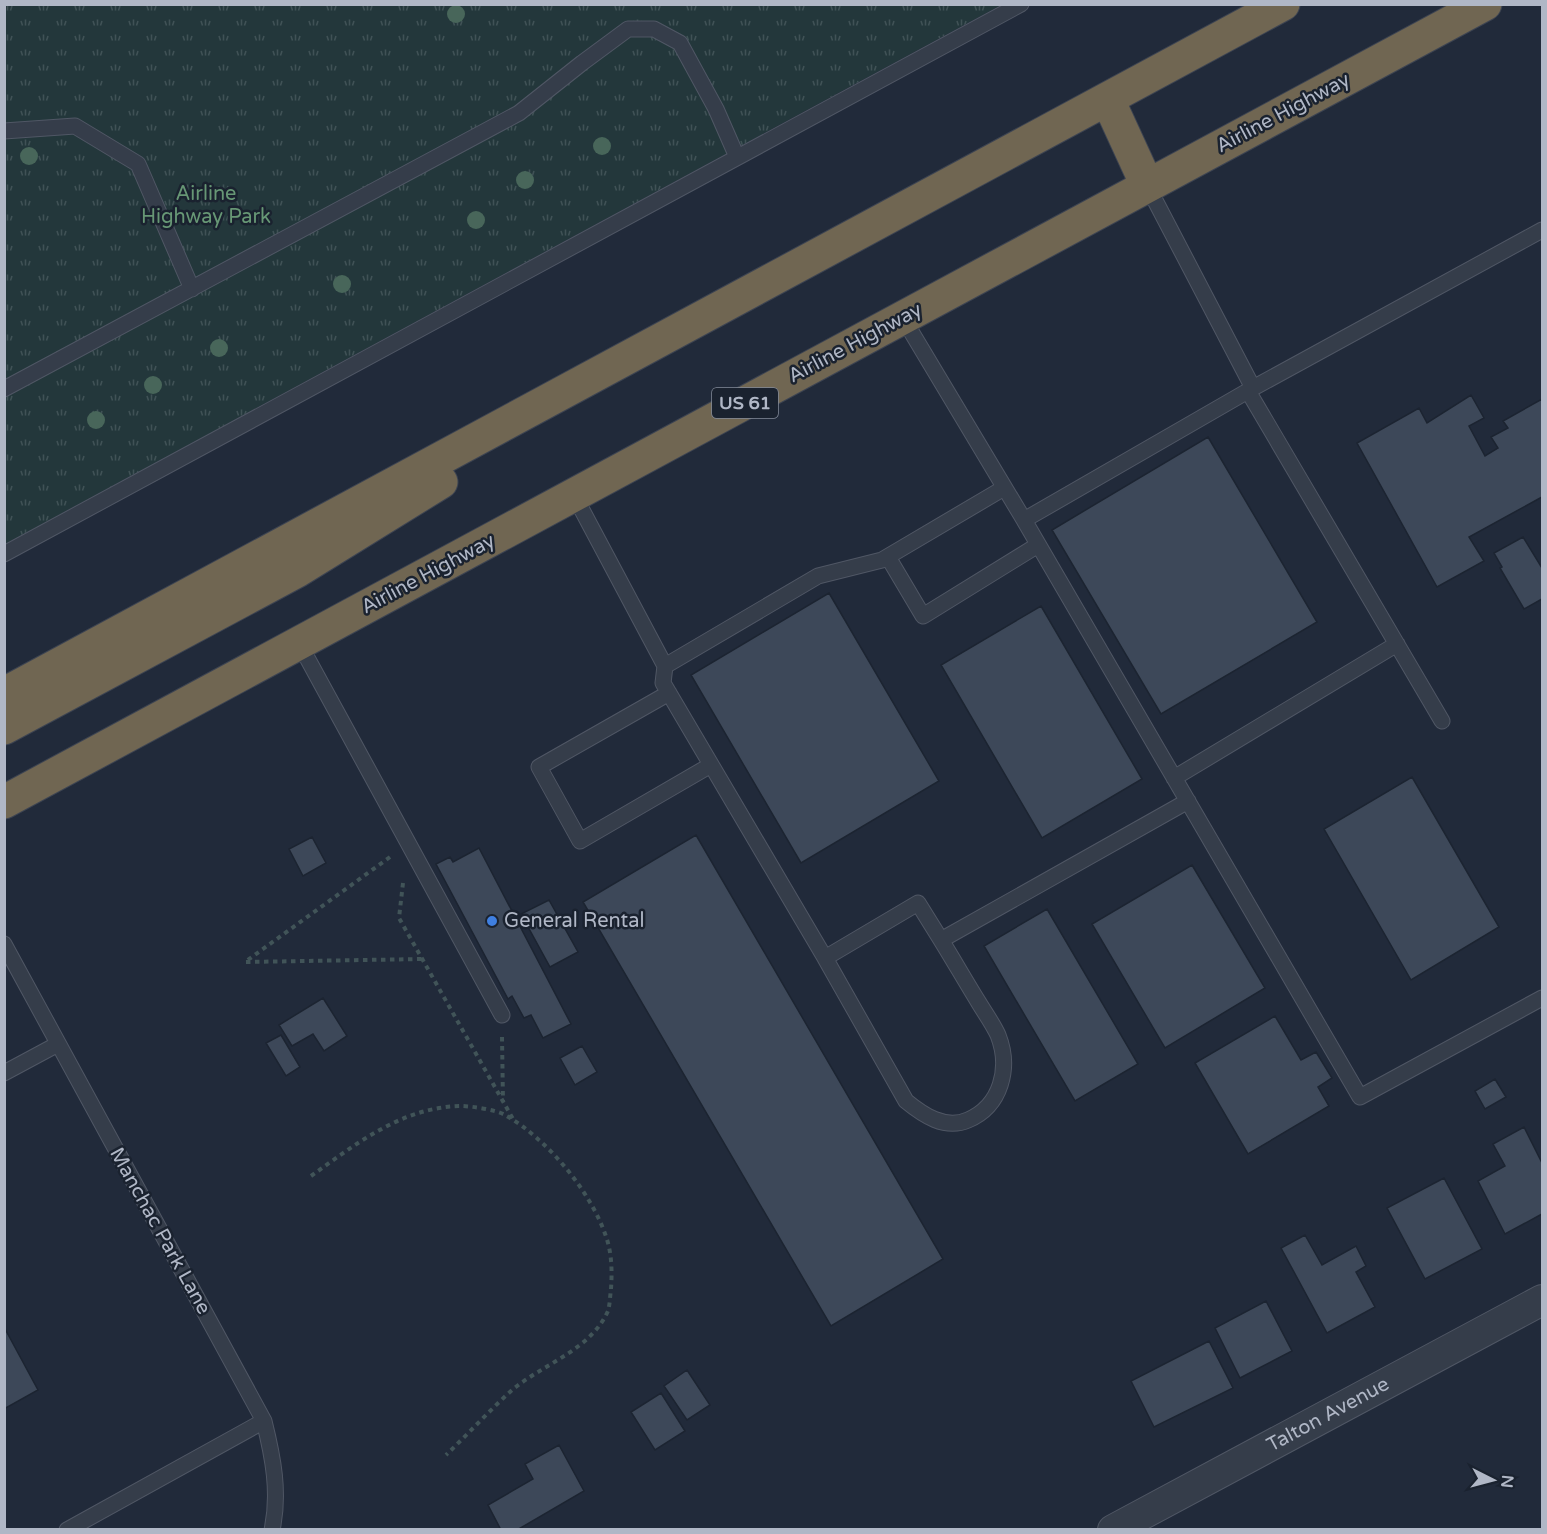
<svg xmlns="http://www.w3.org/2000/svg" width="1547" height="1534" font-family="'Varela Round',sans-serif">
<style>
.grass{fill:url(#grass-tufts)}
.building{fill:#3d4859;stroke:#1c2431;stroke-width:1.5}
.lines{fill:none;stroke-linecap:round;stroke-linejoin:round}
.lane-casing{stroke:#505765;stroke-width:17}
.street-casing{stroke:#505765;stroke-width:32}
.highway-casing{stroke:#3d4452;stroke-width:35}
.path{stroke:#415458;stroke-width:4;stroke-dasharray:4.5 4.5;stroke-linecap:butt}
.lane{stroke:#353d4a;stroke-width:15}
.street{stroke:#353d4a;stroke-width:30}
.highway{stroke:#706652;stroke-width:33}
.tree{fill:#48665a}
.shop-dot{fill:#3f7fe0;stroke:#1a222f;stroke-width:2}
.labels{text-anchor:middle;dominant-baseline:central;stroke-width:5;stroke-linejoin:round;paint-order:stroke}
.shield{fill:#1a222f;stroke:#838a99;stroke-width:1.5}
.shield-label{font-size:18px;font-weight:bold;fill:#b0b7c6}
.street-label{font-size:20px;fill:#b0b7c6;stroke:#1a222f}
.park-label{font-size:20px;fill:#679775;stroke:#1a222f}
.poi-label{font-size:20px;fill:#b0b7c6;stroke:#1a222f;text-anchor:start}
</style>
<defs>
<pattern id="grass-tufts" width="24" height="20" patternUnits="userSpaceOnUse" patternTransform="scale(1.5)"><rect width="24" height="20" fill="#23373b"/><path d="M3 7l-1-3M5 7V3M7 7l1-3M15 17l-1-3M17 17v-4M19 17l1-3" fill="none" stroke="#405256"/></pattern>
</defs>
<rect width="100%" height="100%" fill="#212a3a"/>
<path class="grass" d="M5,5H1001L5,544Z"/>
<path class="building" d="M1471,395L1484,418L1469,426L1485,456L1498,448L1491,437L1508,428L1503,421L1542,399V497L1469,537L1484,561L1437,587L1357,443L1419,408L1427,423Z
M1208,437L1317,622L1161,714L1052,530Z
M1523,537L1542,568V599L1524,609L1500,568L1502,567L1494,553Z
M829,593L939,781L801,863L691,675Z
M1041,606L1142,779L1042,838L941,665Z
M1412,777L1499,927L1411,980L1324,829Z
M696,835L943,1259L831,1326L583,902Z
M312,837L326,863L303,876L289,849Z
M479,848L571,1024L543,1038L531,1015L524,1018L512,996L508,999L436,864L450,857L453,862Z
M1192,865L1265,988L1165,1048L1092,924Z
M549,900L578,952L550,967L521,914Z
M1047,909L1138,1064L1075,1101L984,946Z
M323,998L347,1036L324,1051L313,1034L292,1046L279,1025Z
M1275,1016L1301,1060L1316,1052L1332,1078L1318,1087L1329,1106L1248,1154L1195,1063Z
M281,1035L300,1067L286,1076L266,1043Z
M582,1046L597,1072L575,1085L560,1058Z
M1495,1079L1506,1097L1485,1109L1475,1091Z
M1524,1127L1542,1163V1214L1505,1234L1478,1181L1505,1166L1493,1144Z
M1444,1178L1482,1249L1425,1279L1387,1208Z
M1305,1235L1322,1265L1356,1246L1366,1266L1356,1272L1375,1307L1327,1333L1281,1248Z
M1266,1301L1292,1351L1240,1378L1215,1328Z
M4,1327L38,1390L4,1409Z
M1209,1341L1233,1388L1154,1427L1131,1381Z
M687,1370L710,1405L687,1420L664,1386Z
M661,1393L685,1431L655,1450L631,1412Z
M559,1445L584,1491L517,1530H501L488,1505L533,1479L525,1464Z"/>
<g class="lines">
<g class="lane-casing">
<path id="lane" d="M4,131L75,126L138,164L192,289
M1147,185L1253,388
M903,318L1024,520L1253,388L1542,230
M4,389L519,113L582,63L628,29H654L680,43L716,109L737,157
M1248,391L1442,721
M574,495L665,666L818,576L882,560L1004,488
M1024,520L1360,1097L1542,998
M4,554L1021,4
M888,557L923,616L1038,545
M299,643L502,1015
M665,666L663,683L825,958
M669,693L539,767L580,841L711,765
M1174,778L1397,644
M941,940C954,961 966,982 979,1003C985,1013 993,1024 998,1035C1011,1068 1001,1106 968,1120C945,1130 923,1115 906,1101L825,958L918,903L941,940L1188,801
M4,944L264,1421C273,1457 280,1493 272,1530
M4,1073L58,1044
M67,1530L264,1421"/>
</g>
<g class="street-casing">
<g id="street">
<path id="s1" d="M1113,1530L1542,1300"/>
</g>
</g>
<g class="highway-casing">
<path id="highway" d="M1108,100L1147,185
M4,694L1283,4
M4,728L297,571L441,482
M4,802L1485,4"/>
</g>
<path class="path" d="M390,857L245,962L423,959
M403,883L399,918L513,1119
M502,1037L503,1101
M311,1176C356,1144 402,1107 461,1106C471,1106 497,1110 505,1115C548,1139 595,1196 608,1243C612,1258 612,1274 611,1289C610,1296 610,1304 608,1311C590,1351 542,1364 511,1391C489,1411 468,1434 446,1455"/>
<use href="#lane" class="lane"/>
<use href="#street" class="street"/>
<use href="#highway" class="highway"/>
</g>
<g class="tree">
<circle cx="456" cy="14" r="9"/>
<circle cx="602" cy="146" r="9"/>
<circle cx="29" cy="156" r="9"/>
<circle cx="525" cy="180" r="9"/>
<circle cx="476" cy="220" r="9"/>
<circle cx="342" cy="284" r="9"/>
<circle cx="219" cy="348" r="9"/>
<circle cx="153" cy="385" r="9"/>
<circle cx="96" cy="420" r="9"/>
</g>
<circle class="shop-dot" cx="492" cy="921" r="6"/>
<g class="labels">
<rect class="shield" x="712" y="388" width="66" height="30" rx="4.5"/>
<g class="shield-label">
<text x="745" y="403">US 61</text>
</g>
<g class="street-label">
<text transform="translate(1283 113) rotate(-28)">Airline Highway</text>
<text transform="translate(855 343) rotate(-28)">Airline Highway</text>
<text transform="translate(428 574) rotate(-28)">Airline Highway</text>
<text transform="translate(160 1231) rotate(61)">Manchac Park Lane</text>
<text stroke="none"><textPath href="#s1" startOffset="244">Talton Avenue</textPath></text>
</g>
<g class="park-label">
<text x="206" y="194">Airline<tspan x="206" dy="23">Highway Park</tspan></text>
</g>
<g class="poi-label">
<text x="504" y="921">General Rental</text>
</g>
</g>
<rect width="1547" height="1534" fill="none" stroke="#b0b7c6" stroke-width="12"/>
<g transform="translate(1493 1480) rotate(96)" stroke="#1a222f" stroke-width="4.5" paint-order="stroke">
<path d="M0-4.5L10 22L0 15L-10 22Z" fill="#b0b7c6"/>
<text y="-9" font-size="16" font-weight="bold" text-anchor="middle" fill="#b0b7c6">N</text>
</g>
</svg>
